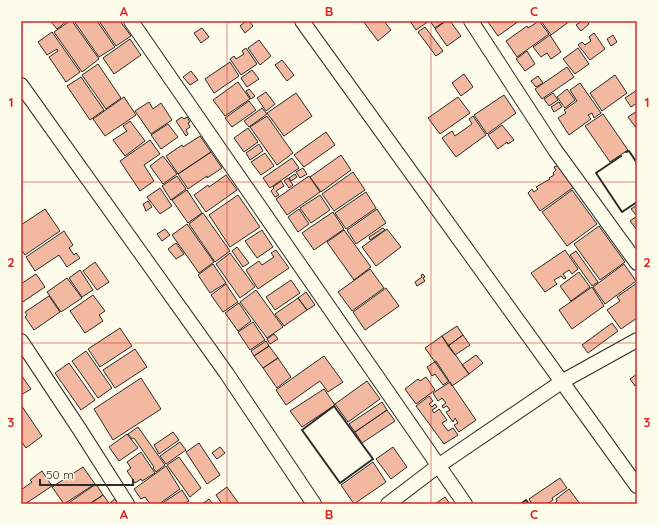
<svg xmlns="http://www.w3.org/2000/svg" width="658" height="525" font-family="Quicksand,sans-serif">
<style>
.building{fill:#f2b8a0;stroke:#2b2b2b}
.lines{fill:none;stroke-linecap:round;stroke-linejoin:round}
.minor-casing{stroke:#2b2b2b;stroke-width:16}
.minor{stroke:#fdfbea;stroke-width:14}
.wall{stroke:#2b2b2b;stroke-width:2}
.grid{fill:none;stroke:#d62828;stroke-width:1;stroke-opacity:0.55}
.neatline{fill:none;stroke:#d62828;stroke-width:1.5}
.grid-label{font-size:13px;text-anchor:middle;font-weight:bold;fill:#d62828}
</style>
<rect width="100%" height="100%" fill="#fdfbea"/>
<path class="building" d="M53,21H67L57,29L51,22Z
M70,21H72L99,59L82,72L54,32Z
M74,21H97L115,47L99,57Z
M99,21H120L131,36L116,46Z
M246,21H249L253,26L245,33L240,26Z
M363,21H384L391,30L378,41Z
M410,21H429L416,30Z
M430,21H445L435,28Z
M446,21H450L461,36L447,46L435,29Z
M489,21H519L498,36L488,22Z
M539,21L549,34L517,57L506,41L527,26L528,28Z
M541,21H570L551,35Z
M582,21H586L589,24L581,31L576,25Z
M425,27L443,51L436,56L418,32Z
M202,28L209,37L201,43L194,33Z
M52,32L80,72L66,82L49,57L58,51L57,49L47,55L38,42Z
M594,33L605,49L590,60L578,45L582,42L585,45L591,41L589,37Z
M550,35L561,52L551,59L547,53L541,57L533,47Z
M613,35L617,42L611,46L607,39Z
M130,39L141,55L114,74L103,58Z
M259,40L271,56L260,65L248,48Z
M246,48L257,64L241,75L230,59L234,56L236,59L244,54L242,51Z
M578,48L589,64L575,74L563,59Z
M527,51L535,64L525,71L516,59Z
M282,60L294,75L287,81L275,65Z
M230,62L239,76L214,93L205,79Z
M98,64L121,98L106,109L82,75Z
M567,67L574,77L542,99L535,89Z
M252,70L259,79L247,87L241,78Z
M191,71L198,80L190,85L183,77Z
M464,74L473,87L461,96L452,83Z
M615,75L627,93L602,111L590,93Z
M538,76L543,83L536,87L531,81Z
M81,77L104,110L90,120L67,86Z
M238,82L250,99L225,116L213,100Z
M580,83L601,113L594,118L592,113L588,115L591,119L569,135L558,118L566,113L564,110L577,101L570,90Z
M249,89L255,96L251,99L246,91Z
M567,89L575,100L565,108L557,97Z
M637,90V103L631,107L625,98Z
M266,92L275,104L266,111L257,98Z
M296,93L312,116L284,136L267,113Z
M553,93L558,100L549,106L544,99Z
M504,95L516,113L487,134L474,115Z
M124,97L136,115L105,136L93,119Z
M458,97L470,113L440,134L428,118Z
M249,101L256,110L232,127L225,118Z
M149,102L153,109L161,103L172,120L151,134L135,111Z
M559,102L562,107L554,112L551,107Z
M262,108L267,114L249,127L244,121Z
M637,111V129L628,117Z
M603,114L628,150L610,162L585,126Z
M267,116L293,153L277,165L250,127Z
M473,116L486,135L456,157L442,138L452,131L455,136L472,124L469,119Z
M182,117L184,119L187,117L190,122L188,123L190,127L186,130L188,134L186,136L176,121Z
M130,121L145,141L125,156L113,140L127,131L123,126Z
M168,124L178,137L161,149L151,135Z
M502,125L514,140L508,144L507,142L498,149L488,135Z
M248,128L258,142L244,152L234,138Z
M326,132L335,145L304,167L294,155Z
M200,136L211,152L178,174L166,156L182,145L183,147Z
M150,140L160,154L144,165L154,181L140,191L120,161Z
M259,144L263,151L250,160L246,153Z
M211,152L222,168L207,178V176L188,189L178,174Z
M265,153L274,166L261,175L251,162Z
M341,155L351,170L321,192L310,177Z
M163,156L177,174L163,184L150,166Z
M292,158L299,168L270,188L263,178Z
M559,165L574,187L540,211L528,193L532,189L534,192L538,189L536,187L550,179L549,178L554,175L553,173L556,170L554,167Z
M303,168L307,174L300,178L296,172Z
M353,172L365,190L334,211L322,194Z
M295,174L297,177L291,181L289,178Z
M226,175L237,190L206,212L194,195L208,185L209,187Z
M177,176L186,189L171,200L162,186Z
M309,176L320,192L287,215L276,199Z
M288,178L293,185L289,188L284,181Z
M281,181L284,186L276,191L279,195L275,197L271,191L274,188L273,187Z
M160,188L172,206L160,214L147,197Z
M187,190L202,213L188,223L172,200Z
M572,190L597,224L567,246L542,212Z
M366,192L376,208L346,229L335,213Z
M238,195L260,227L230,247L209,215Z
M320,195L330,210L311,223L300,208Z
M148,201L152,207L146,211L143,204Z
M637,205V230L630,221L637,216L631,209Z
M45,209L60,231L25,255L21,249V225Z
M299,209L309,224L298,232L288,217Z
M377,209L386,223L356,244L347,230Z
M333,212L344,229L314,250L302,233Z
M203,213L230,251L215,262L189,224Z
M187,224L214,262L199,273L172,235Z
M599,226L625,262L600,280L574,244Z
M383,228L385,230L370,240L369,237Z
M165,229L170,235L162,241L157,234Z
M387,229L401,247L376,266L362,247Z
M262,230L273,247L257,258L245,241Z
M344,230L371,267L354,280L327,242Z
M64,231L73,245L69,248L74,255L76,253L80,258L67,267L59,255L35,271L26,257Z
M176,243L184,254L176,259L168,249Z
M237,247L249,263L243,267L232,251Z
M276,250L289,268L258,289L246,270L259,261L262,265L274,257L271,253Z
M565,250L578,269L572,274L569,270L563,274L566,278L564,279L561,276L554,280L557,284L545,292L531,273Z
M576,251L598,282L592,286L570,255Z
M230,253L255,287L240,298L216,264Z
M95,262L109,282L97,290L83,271Z
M213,264L226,283L210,293L198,275Z
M624,264L636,281L605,304L593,287Z
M370,269L384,288L352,311L338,292Z
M80,270L93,290L82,297L69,278Z
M579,272L590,287L571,301L560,286Z
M36,274L45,287L21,303V284Z
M423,274L425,277L423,278L425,281L417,286L415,282L422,277L421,275Z
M67,278L82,298L61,312L47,292Z
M291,280L300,293L275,310L266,297Z
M637,283V318L621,329L607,310L620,301L617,297Z
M226,284L238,302L223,312L211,295Z
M592,287L604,306L572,329L559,310Z
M386,288L399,306L365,330L353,312Z
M256,290L283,327L267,338L240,302Z
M306,292L315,305L307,310L298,298Z
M93,295L105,311L99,315L103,321L85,333L70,311Z
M49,296L60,312L34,330L25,317L27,315L25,312Z
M298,298L307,310L284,326L275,314Z
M239,303L251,321L238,331L225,313Z
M253,322L265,340L250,350L238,332Z
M612,323L618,331L588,353L582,345Z
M457,326L463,335L448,346L442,336Z
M120,328L132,346L100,367L88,349Z
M274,334L278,339L270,344L267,339Z
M463,335L470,345L455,355L448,346Z
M442,336L469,374L452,386L425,348Z
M266,341L269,346L254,356L251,351Z
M269,346L278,358L263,368L254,356Z
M135,349L147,367L115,388L103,370Z
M86,351L112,388L98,398L72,361Z
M476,355L483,363L469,374L462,365Z
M324,356L343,382L328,392L320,381L286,405L276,390Z
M278,358L291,377L277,388L263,368Z
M436,361L449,381L443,385L435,374L432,376L427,367Z
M69,363L95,400L81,410L55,373Z
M637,374V385L635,386L630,379Z
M21,375L31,389L21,395Z
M426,377L435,390L416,404L405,389L418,379L420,381Z
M141,378L161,409L113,440L94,409Z
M367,381L380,399L348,422L335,404Z
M450,382L476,420L459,432L454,425L458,423L455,418L453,422L446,412L450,410L447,406L443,408L442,406L446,403L442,398L438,401L433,393Z
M324,389L335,405L302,427L290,411Z
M429,396L433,401L429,404L432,407L435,404L437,407L432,410L434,413L439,409L447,420L442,423L448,431L453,428L458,435L444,444L416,406Z
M382,402L387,410L355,432L349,424Z
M21,405L42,436L26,448L21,441Z
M387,410L395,421L362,443L355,432Z
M138,427L165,465L156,472L153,468L154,467L134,438L132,439L128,434Z
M173,432L179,440L159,454L154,445Z
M127,434L138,448L119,461L109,447Z
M180,442L186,450L166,464L160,456Z
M199,443L220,475L207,484L186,452Z
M220,447L225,453L217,459L212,453Z
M393,447L407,467L391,479L376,459Z
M141,452L155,473L142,481L141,479L135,483L127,471L131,468L127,462Z
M179,457L201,488L190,497L167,465Z
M373,462L386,482L354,504L341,485Z
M166,466L180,489L159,504H150L145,497L141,499L134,489Z
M83,467L95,484L64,504L52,487Z
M42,471L52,486L25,504H21V490L32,482L30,480Z
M560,478L567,488L552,498L553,500L547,504H532L529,499Z
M96,484L103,495L89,504H67Z
M227,487L239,504H222L216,495Z
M569,489L580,504H554L557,501L556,499Z
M182,490L189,501L183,504H161Z
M103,495L109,503L90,504Z
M445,497L450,504H435Z
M115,499L118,504H112L111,502Z
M209,499L213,504H202Z"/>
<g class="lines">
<g class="minor-casing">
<path id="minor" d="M131,21L465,504
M302,21L637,486
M471,21L555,150L637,263
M21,85L227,374L314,504
M21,341L80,430L127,504
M388,504L438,466L563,381L637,340"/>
</g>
<use href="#minor" class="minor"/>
<path class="wall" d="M626,152L629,151L637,163
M621,156L596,173L622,212L637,202
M334,406L373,459L340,483L302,430Z
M521,504L526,500L529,504"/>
</g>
<path class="grid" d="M227,21V504M431,21V504M21,182H637M21,343H637"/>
<rect width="658" height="525" fill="none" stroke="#fdfbea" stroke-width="44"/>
<path d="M40 479v6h93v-6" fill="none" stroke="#2b2b2b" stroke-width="2"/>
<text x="46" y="479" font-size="12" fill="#2b2b2b" stroke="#fdfbea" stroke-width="3" paint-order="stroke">50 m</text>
<rect x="22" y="22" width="614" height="481" class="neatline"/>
<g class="grid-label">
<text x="124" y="16">A</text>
<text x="329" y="16">B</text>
<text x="534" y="16">C</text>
<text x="11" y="107">1</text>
<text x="647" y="107">1</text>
<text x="11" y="267">2</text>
<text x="647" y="267">2</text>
<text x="11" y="427">3</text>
<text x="647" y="427">3</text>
<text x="124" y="519">A</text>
<text x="329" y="519">B</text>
<text x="534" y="519">C</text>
</g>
</svg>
